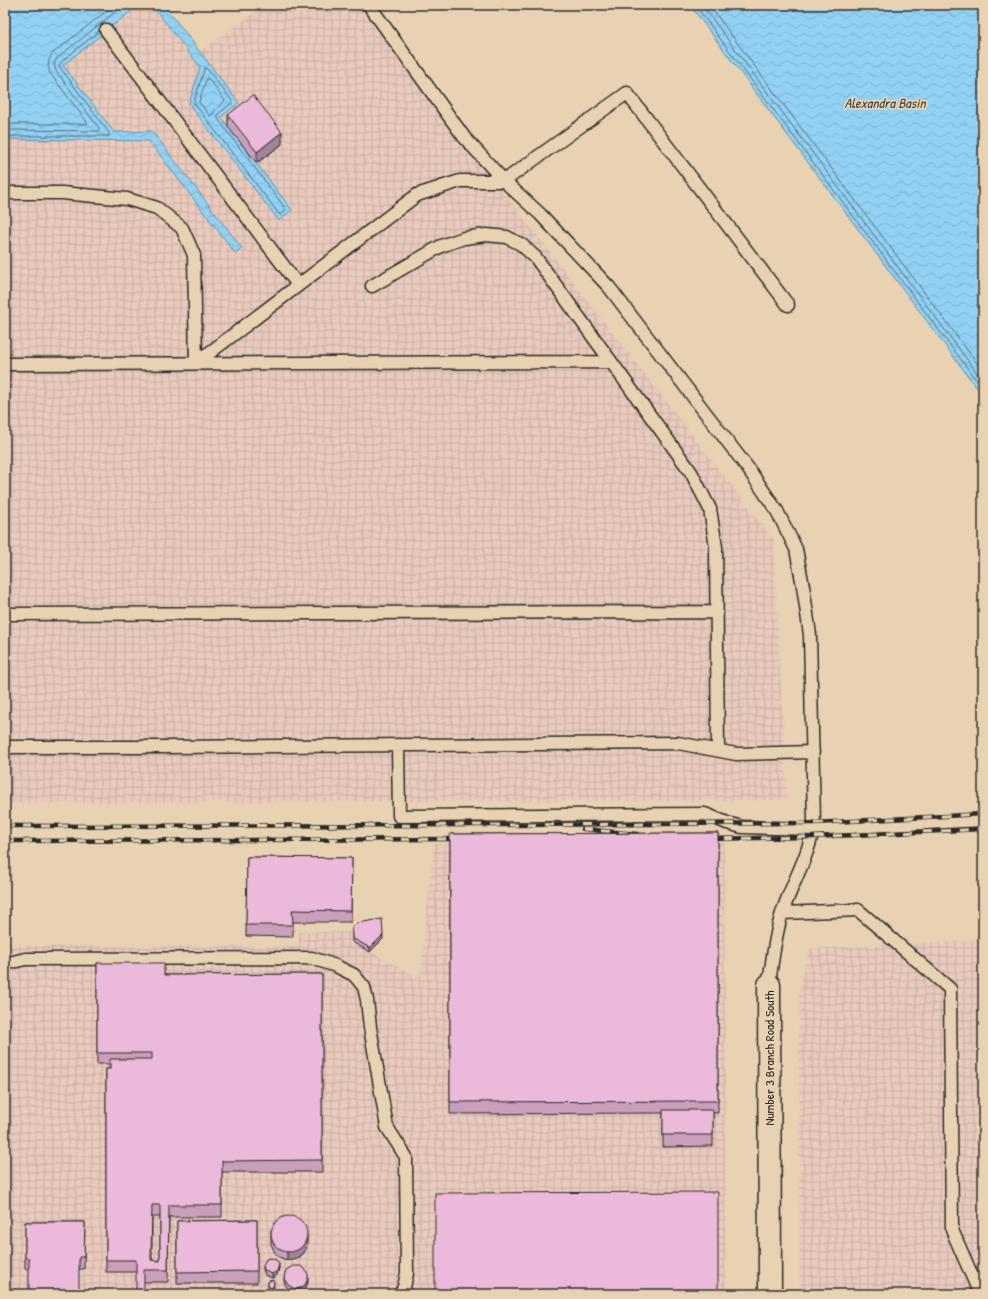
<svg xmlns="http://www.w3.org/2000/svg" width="988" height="1299" font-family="'Patrick Hand',sans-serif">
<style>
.industrial{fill:url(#industrial-grid)}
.water{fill:url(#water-waves);stroke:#698fa3}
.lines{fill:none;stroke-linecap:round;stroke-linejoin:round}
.shore{stroke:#546d7b;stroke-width:1}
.service-casing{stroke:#2b2b2b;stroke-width:15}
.minor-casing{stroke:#2b2b2b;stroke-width:25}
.service{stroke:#e8d2b1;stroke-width:12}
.minor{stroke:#e8d2b1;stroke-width:22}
.rail-casing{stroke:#2b2b2b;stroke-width:4.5}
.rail{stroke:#e8d2b1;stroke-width:3;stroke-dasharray:9;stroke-linecap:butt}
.wall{fill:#ca9fbb;stroke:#2b2b2b;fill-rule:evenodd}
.shaded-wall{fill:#a48298;stroke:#2b2b2b}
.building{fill:#ebb9d9;stroke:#2b2b2b;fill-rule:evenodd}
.labels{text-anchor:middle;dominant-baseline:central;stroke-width:3.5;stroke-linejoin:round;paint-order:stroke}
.street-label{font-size:13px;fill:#2b2b2b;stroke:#e8d2b1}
.water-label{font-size:14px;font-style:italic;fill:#3a4449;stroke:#e8d2b1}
</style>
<defs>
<pattern id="industrial-grid" width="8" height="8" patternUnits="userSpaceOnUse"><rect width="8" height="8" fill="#e9cabd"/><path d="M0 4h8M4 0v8" fill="none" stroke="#c8aea3"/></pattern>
<pattern id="water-waves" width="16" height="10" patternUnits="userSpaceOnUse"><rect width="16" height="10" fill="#92d1f3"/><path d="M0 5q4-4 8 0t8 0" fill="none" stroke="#7eb4d0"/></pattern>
</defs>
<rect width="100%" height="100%" fill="#e8d2b1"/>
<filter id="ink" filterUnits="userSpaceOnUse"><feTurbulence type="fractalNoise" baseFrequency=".025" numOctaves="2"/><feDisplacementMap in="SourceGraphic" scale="8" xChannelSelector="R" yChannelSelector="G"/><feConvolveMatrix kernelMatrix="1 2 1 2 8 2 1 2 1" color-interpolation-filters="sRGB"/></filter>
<g filter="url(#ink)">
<path class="industrial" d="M139,5H152L200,68L189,104L279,221L292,210L221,117L239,103L199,52L266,5H358L773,539L787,800L5,803V139L149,141L235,253L242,247L152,131L114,132L62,65Z
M724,843L726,1294H5V946L298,947L299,932H352V942L420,978L434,844Z
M983,940V1294H800L799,993L809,949Z"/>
<path class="water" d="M5,5H139L63,65L114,132L152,131L242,248L235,253L149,141L5,139Z
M152,5H164L239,103L221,117L292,210L279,221L189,104L200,67Z
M690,5H983V396Z"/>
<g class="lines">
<path class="shore" d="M695,5L983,389
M702,5L983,381
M709,5L983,371
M205,68L207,69L232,101V103L218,114V119L285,208V211L281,214H279L194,103Z
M207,78L209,79L225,101L215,110L211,116L209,115L199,102L206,80Z
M5,124H87V122L50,73C47,66 48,59 53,53L114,5
M5,130L99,131V128L56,71L54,64L57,58L124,5
M5,136H109V133L59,66L61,62L99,31"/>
<g class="service-casing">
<path id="service" d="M369,5L464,137L504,181L540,214L609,287L747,467L777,511L796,549L803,586L810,635L814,823C810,854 792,883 782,913C775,936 772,960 769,985
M106,30L298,285
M5,193H62L127,199L157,208L182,228L194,255L196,363
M372,286L441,246L464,238L486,235L507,237L522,245L536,258L691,472L710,509L716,547L718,750
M196,363L417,195L460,181H504L627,93L788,305
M5,364L611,362
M5,614L717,612
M398,745L399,816L705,814L727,823L742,827L813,829L983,820
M5,747H168L678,743L736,754L813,752
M782,913L858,910L950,989L952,1230L980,1294
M5,964L25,959L312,958L336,966L354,975L364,987L367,1000L370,1027L387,1127L406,1157L407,1273L404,1287L400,1294"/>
</g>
<g class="minor-casing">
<path id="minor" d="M769,985L770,1294"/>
</g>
<use href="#service" class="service"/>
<use href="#minor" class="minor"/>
<g class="rail-casing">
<path id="rail" d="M5,826L509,825L814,823L983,814
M583,829L637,834
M707,839L812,837L983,829
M5,841L461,839"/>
</g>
<use href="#rail" class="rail"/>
</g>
<path class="wall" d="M228,115L282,144L257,163L228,127Z
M718,833V1113H713V1146L663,1147V1113L450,1114V834Z
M247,857L352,858L351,922H293V937L246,936Z
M352,928L383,939L370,952L352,942Z
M97,963L164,975L322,974V1172H222V1217H169L168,1282H144L136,1272H106V1069H110V1064H97ZM152,1217H160V1261L152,1260Z
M257,1220V1283H177V1221Z
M25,1222H85L84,1269H25Z
M271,1230L307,1243L306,1249L303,1254L298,1258L287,1260L281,1258L276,1255L271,1244Z
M263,1266L279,1268L277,1275L272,1278L265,1275L263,1270Z
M284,1278L308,1282L305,1289L298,1293H295L288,1289L284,1282Z
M268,1282L274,1286L273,1291L271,1292L268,1290Z"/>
<path class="shaded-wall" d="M282,132V144L257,163V152Z
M383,935V939L370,952V948Z
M307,1235V1243L306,1249L303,1254L298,1258L287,1260V1252Z
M279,1264V1268L277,1275L272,1278V1274Z
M308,1278V1282L305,1289L298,1293V1289Z
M274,1282L273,1291L271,1292V1288Z"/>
<path class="building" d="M253,95L282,132L257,152L228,115Z
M718,833V1101L450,1102V834Z
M247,857L352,858L351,911L292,910L293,925H246Z
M382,919L383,935L370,948L352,938V928L357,923Z
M97,963H164V975L322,974V1160L222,1161V1205H169L168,1270H144V1294H136V1260H106V1069H110V1059H152V1053H97ZM152,1205H160V1261L151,1260Z
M663,1110H713V1135H663Z
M718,1192V1294H435V1193Z
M271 1234a18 18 0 1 1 36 0a18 18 0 1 1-36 0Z
M257,1220V1271L177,1272V1221Z
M25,1222H85L84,1257H79V1294H29V1258H25Z
M271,1258L276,1260L279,1264L277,1271L272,1274L265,1271L263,1266L266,1259Z
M293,1266H300L304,1268L308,1274V1278L305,1285L298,1289H295L288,1285L284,1278L286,1270Z
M273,1280L274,1282L273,1287L271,1288L268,1286V1282L269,1281Z"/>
</g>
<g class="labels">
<g class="street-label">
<text transform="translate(769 1058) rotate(-90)">Number 3 Branch Road South</text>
</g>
<g class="water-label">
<text x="885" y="102">Alexandra Basin</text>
</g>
</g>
<rect width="988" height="1299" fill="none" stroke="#e8d2b1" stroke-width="20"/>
<rect x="10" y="10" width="968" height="1279" fill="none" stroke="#2b2b2b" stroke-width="1.5" filter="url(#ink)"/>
</svg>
